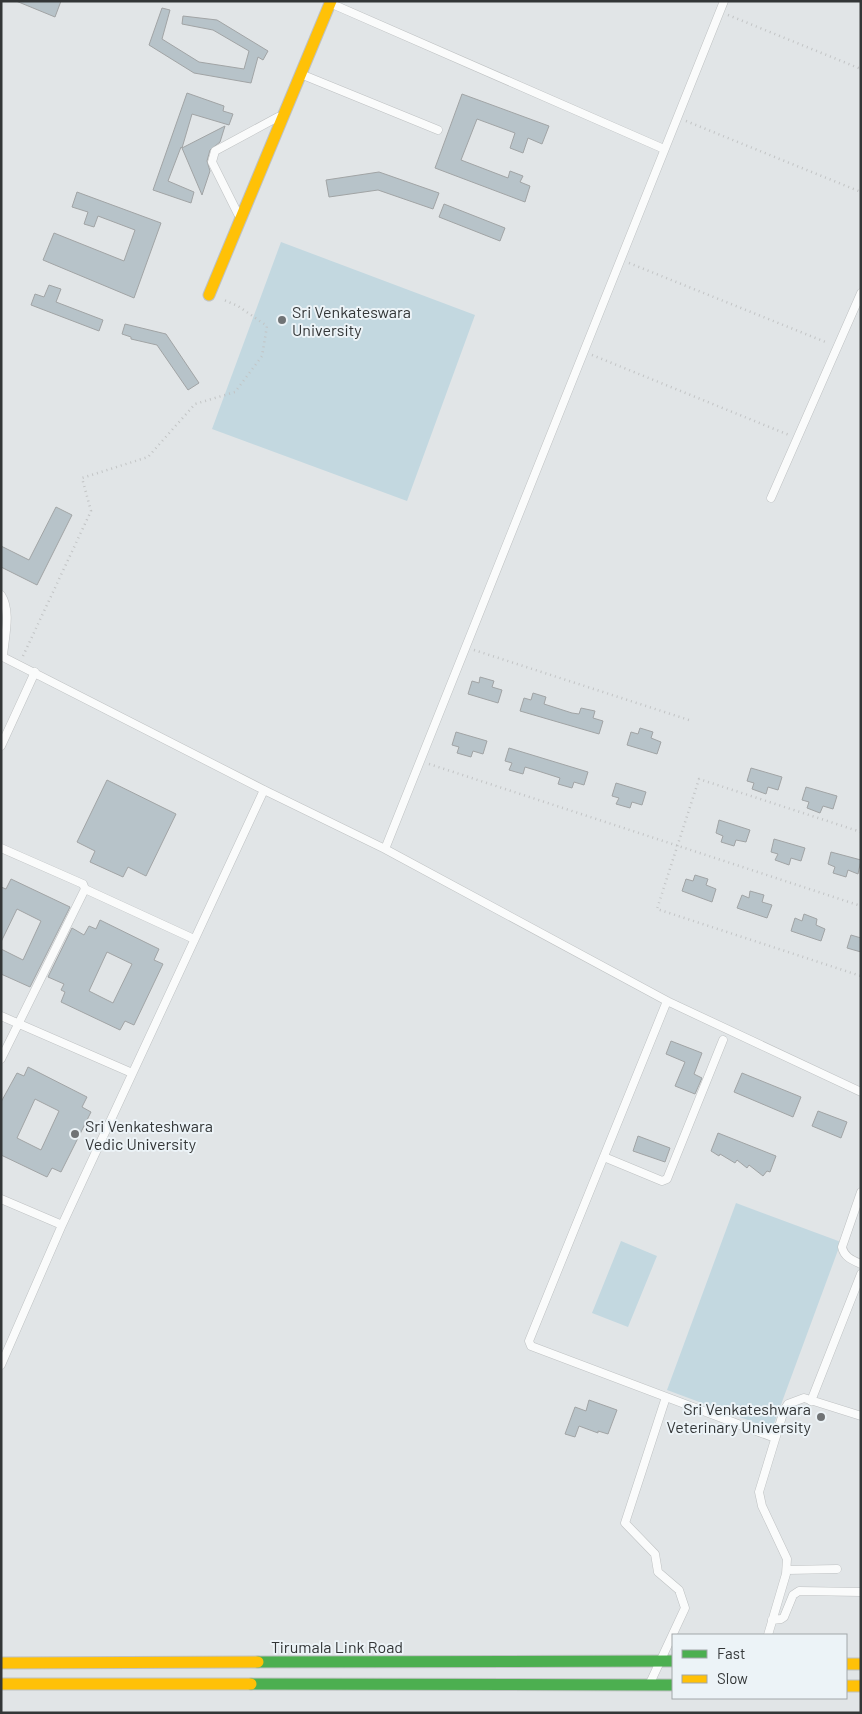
<svg xmlns="http://www.w3.org/2000/svg" width="862" height="1714" font-family="Barlow,sans-serif">
<style>
.green{fill:#c3d8e0}
.building{fill:#b7c3c9;stroke:#a1a4a5;fill-rule:evenodd}
.lines{fill:none;stroke-linecap:round;stroke-linejoin:round}
.lane-casing{stroke:#bec1c2;stroke-width:9}
.fast-casing{stroke:#bec1c2;stroke-width:13}
.slow-casing{stroke:#bec1c2;stroke-width:13}
.path{stroke:#c2c4c5;stroke-width:2.5;stroke-dasharray:1 4;stroke-linecap:butt}
.lane{stroke:#fafbfb;stroke-width:8}
.fast{stroke:#4caf50;stroke-width:11}
.slow{stroke:#ffc107;stroke-width:11}
.poi-dot{fill:#707375;stroke:#ecf3f7;stroke-width:2}
.labels{text-anchor:middle;dominant-baseline:central;stroke-width:4;stroke-linejoin:round;paint-order:stroke}
.poi-label{font-size:16px;fill:#333637;stroke:#ecf3f7;text-anchor:start}
.street-label{font-size:16px;fill:#333637;stroke:#ecf3f7}
</style>
<rect width="100%" height="100%" fill="#e1e5e7"/>
<path class="green" d="M281,242L475,315L407,501L212,429Z
M736,1203L841,1242L772,1429L667,1390Z
M621,1241L657,1256L628,1327L592,1313Z"/>
<path class="building" d="M16,1H61L55,17Z
M162,8L170,10L162,39L199,62L244,69L249,51L213,30L182,24L183,16L217,20L268,51L263,60L258,57L251,83L194,73L149,45Z
M187,93L224,106L223,111L233,114L229,125L192,114L182,148L181,147L168,181L194,192L191,203L153,190Z
M462,94L549,126L542,144L528,138L523,153L510,148L515,133L477,119L461,160L508,178L510,171L523,176L520,182L530,186L525,202L435,168Z
M225,126L220,142L210,150L207,161L210,171L202,195L182,148Z
M379,172L439,193L433,209L378,190L329,197L326,180Z
M77,192L161,223L134,298L43,260L54,233L124,261L135,230L98,216L94,227L84,224L88,212L72,207Z
M444,204L505,228L500,241L439,217Z
M49,285L61,289L56,302L103,320L99,331L31,305L35,294L44,297Z
M125,324L166,334L199,383L188,390L157,345L131,339V337L122,334Z
M56,507L72,515L37,585L1,567V546L29,560Z
M480,677L494,681L492,687L502,690L498,703L468,694L472,681L479,683Z
M533,693L546,697L544,704L572,713L579,714L581,708L595,711L593,718L603,721L599,734L520,711L524,698L531,700Z
M640,728L653,732L651,738L661,742L657,754L627,745L631,732L638,734Z
M456,732L487,741L483,754L473,751L471,757L457,753L459,747L452,745Z
M509,748L588,772L584,785L574,782L572,788L558,784L560,778L535,770L525,767L523,774L509,770L512,763L505,761Z
M751,768L782,777L778,790L768,787L766,794L752,789L754,783L747,781Z
M107,780L176,814L146,876L128,867L123,877L90,862L95,851L77,842Z
M616,783L646,792L642,805L632,802L630,808L616,804L619,798L612,796Z
M806,787L837,796L833,809L823,806L820,813L807,808L809,802L802,800Z
M719,820L750,830L746,842L736,840L734,846L721,842L723,836L716,833Z
M774,839L805,848L801,861L791,858L789,865L775,860L778,854L771,852Z
M831,852L861,860L858,874L848,870L846,877L833,873L835,867L828,864Z
M695,875L708,879L706,885L716,889L712,902L682,891L686,879L693,881Z
M11,879L70,907L30,987L1,974V949L23,960L41,921L17,909L1,942V887L6,889Z
M750,891L764,895L762,902L772,905L767,918L737,908L742,895L749,898Z
M804,914L817,919L816,925L825,929L821,941L791,931L795,918L802,921Z
M100,920L159,949L154,960L163,964L134,1025L125,1021L120,1030L61,1002L65,992L61,990L64,984L48,977L72,928L84,935L89,926L96,929ZM107,952L132,964L113,1003L89,991Z
M851,935L861,938V952L847,948Z
M671,1041L702,1053L694,1074L702,1078L695,1094L675,1086L685,1062L666,1054Z
M28,1067L87,1097L82,1107L91,1112L61,1172L52,1168L47,1177L1,1155V1102L17,1073L24,1076ZM35,1099L59,1111L41,1150L17,1138Z
M742,1073L801,1097L793,1117L734,1092Z
M818,1111L847,1122L841,1138L812,1126Z
M718,1133L776,1156L770,1172L767,1171L763,1176L749,1165L747,1168L737,1160L735,1163L720,1154L719,1156L711,1151Z
M638,1136L670,1148L665,1162L633,1151Z
M589,1400L617,1410L608,1434L598,1431V1433L579,1426L575,1437L565,1434L575,1407L586,1411Z"/>
<g class="lines">
<g class="lane-casing">
<path id="lane" d="M332,4L664,149
M303,75L438,130
M238,214L212,162L215,151L278,117
M771,498L861,293
M1,595C12,612 4,638 3,657
M1,656L264,790L385,849L667,1001L861,1092
M1,746L35,672
M1,848L83,884L85,889L1,1059
M385,849L724,1
M85,889L194,939
M667,1001L529,1341L531,1346L775,1438
M1,1016L132,1073
M604,1157L662,1181L667,1179L723,1040
M861,1192L842,1247C844,1257 852,1260 861,1264
M1,1199L62,1225
M1,1365L62,1225L264,790
M811,1401L861,1274
M787,1570L837,1569
M772,1620L781,1619L784,1617L793,1595L799,1591L861,1592
M768,1635L786,1574L787,1559L762,1506L759,1492L784,1410L788,1404L804,1398L861,1416
M650,1683L685,1608L679,1590L658,1572L655,1554L625,1523L666,1397"/>
</g>
<g class="fast-casing">
<path id="fast" d="M258,1662L673,1661
M251,1684L673,1685"/>
</g>
<g class="slow-casing">
<path id="slow" d="M209,295L331,1
M1,1663L258,1662
M846,1664H861
M1,1684H251
M846,1686H861"/>
</g>
<path class="path" d="M728,15L861,69
M686,121L861,192
M629,263L828,343
M592,355L789,435
M474,650L689,720
M23,656L91,511L82,478L148,457L195,404L235,392L262,356L267,326L238,306L224,300
M429,764L861,906
M861,832L699,779L657,909L861,976"/>
<use href="#lane" class="lane"/>
<use href="#fast" class="fast"/>
<use href="#slow" class="slow"/>
</g>
<g class="poi-dot">
<circle cx="282" cy="320" r="5"/>
<circle cx="75" cy="1134" r="5"/>
<circle cx="821" cy="1417" r="5"/>
</g>
<g class="labels">
<g class="poi-label">
<text x="292" y="311">Sri Venkateswara<tspan x="292" dy="18">University</tspan></text>
<text x="85" y="1125">Sri Venkateshwara<tspan x="85" dy="18">Vedic University</tspan></text>
<text x="811" y="1408" text-anchor="end">Sri Venkateshwara<tspan x="811" dy="18">Veterinary University</tspan></text>
</g>
<g class="street-label">
<text x="337" y="1646">Tirumala Link Road</text>
</g>
</g>
<rect width="862" height="1714" fill="none" stroke="#333637" stroke-width="5"/>
<rect x="672" y="1634" width="175" height="65" fill="#ecf3f7" stroke="#a2a7aa"/>
<rect x="682" y="1650" width="25" height="8" fill="#4caf50" stroke="#a2a7aa"/>
<text x="717" y="1659" font-size="15" fill="#333637">Fast</text>
<rect x="682" y="1675" width="25" height="8" fill="#ffc107" stroke="#a2a7aa"/>
<text x="717" y="1684" font-size="15" fill="#333637">Slow</text>
</svg>
